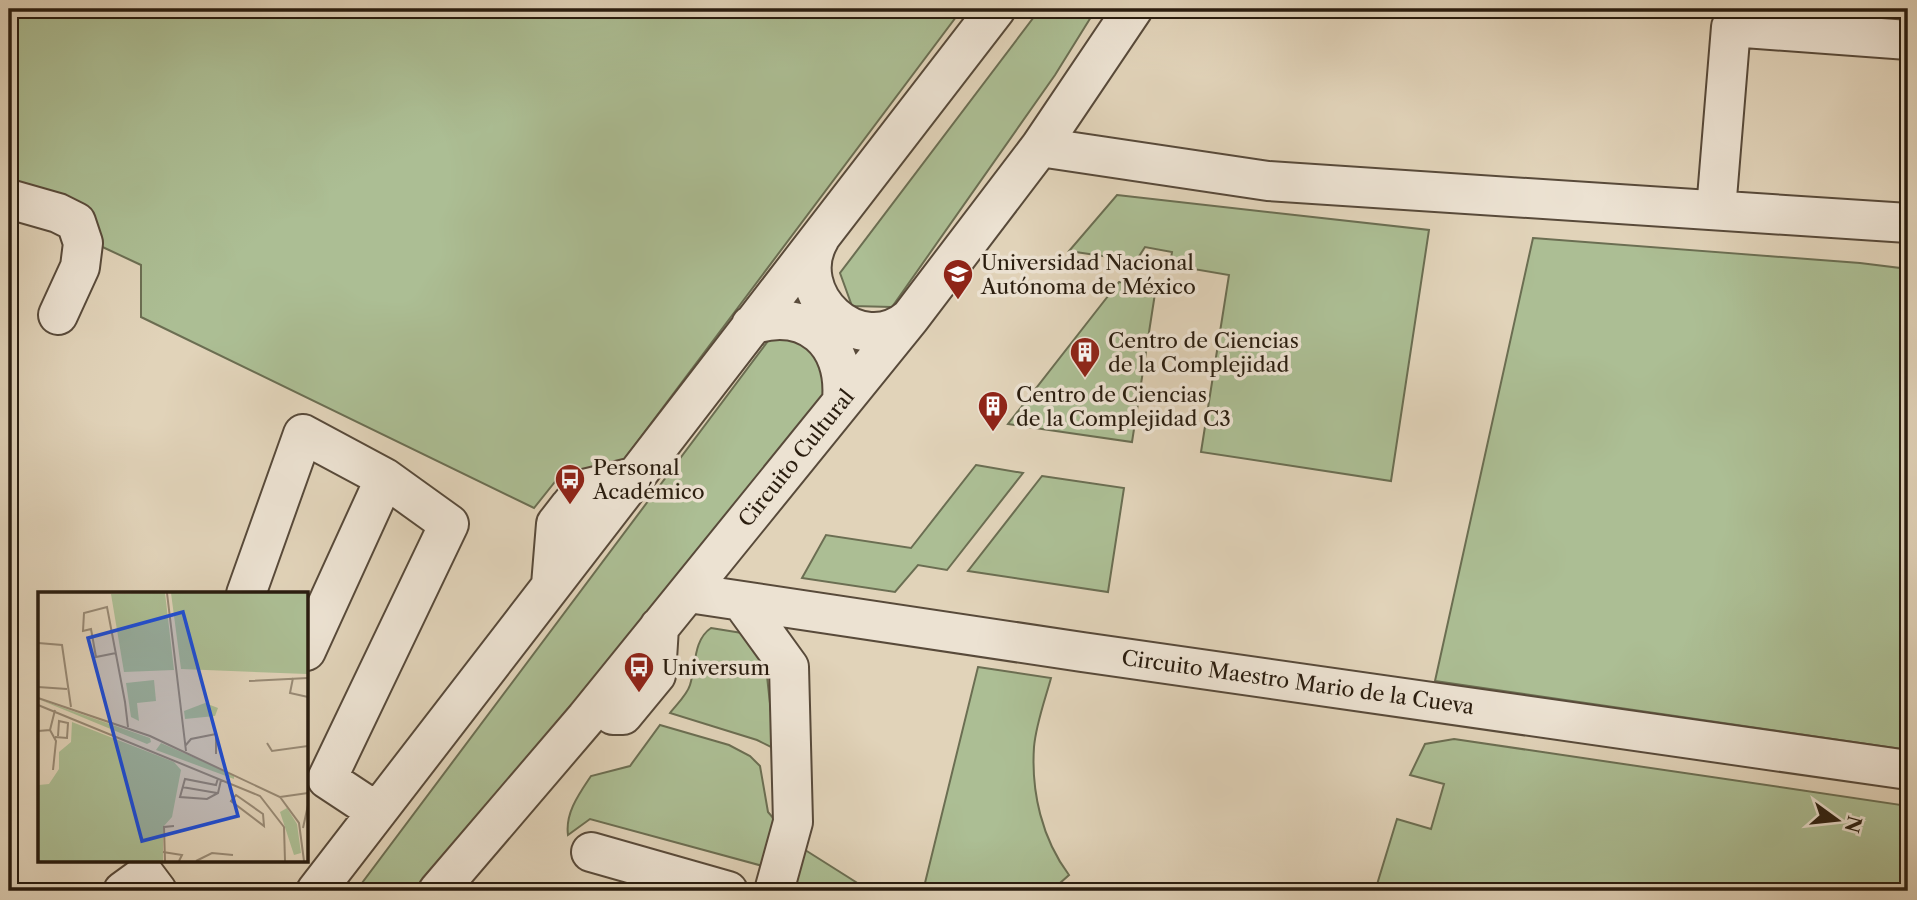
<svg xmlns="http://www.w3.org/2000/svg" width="1917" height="900" font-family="'Libre Caslon Text',serif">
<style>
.green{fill:#acbe94;stroke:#6b6e52;stroke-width:2}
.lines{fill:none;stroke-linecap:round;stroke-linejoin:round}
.minor-casing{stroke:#584a3a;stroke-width:42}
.minor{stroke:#ece2d2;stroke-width:38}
.labels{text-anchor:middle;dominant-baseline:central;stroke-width:7;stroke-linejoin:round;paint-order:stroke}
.poi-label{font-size:21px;fill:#2a1d0f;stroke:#ece2d2;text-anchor:start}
.street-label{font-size:21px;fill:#2a1d0f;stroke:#ece2d2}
.inset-road{fill:none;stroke:#988a75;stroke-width:2}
.view{fill:#1d4ed8;fill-opacity:0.15;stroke:#1d4ed8;stroke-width:3.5}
.inset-edge{fill:none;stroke:#2a1d0f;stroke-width:3.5}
</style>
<rect width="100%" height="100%" fill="#e1d3b9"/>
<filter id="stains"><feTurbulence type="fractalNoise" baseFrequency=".00286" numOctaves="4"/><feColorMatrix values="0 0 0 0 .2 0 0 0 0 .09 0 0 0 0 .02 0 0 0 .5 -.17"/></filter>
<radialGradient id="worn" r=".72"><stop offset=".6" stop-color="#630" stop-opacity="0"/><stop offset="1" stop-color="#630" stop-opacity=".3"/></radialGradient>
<path class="green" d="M9,9H962L619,466L562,473L534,508L141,317V265L94,243L9,191Z
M1040,9H1096L1055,75L892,307L852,306L840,273Z
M1117,195L1429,230L1391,481L1201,452L1229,275L1170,265L1172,252L1145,247L1136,261L1069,251Z
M1533,238L1860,263L1908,269V750L1435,681Z
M1119,282L1156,287L1132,442L1008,424Z
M801,333L826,359L824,400L423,891H356L771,337Z
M976,465L1023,473L947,570L918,565L895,592L802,578L826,535L911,548Z
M1042,476L1124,488L1108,592L968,571Z
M711,628L748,634L764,649L775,749L757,740L670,713C676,705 687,695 690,685C696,666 693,640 711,628Z
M978,667L1051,678C1045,700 1036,724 1034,747C1031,792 1042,839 1069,875L1051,891H923Z
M660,725L729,745L750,756L760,766L768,812L780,826L770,868L590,819L568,835C565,813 579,794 591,776L630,766Z
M1454,739L1908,806V891H1375L1397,819L1431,829L1444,784L1410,775L1425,744Z
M802,848L870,891H790Z"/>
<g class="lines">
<g class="minor-casing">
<path id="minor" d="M1040,147L1268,181L1908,223
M9,199L58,213L76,222L83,243L80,267L58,315
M1716,210L1731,27L1908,40
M820,238C787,294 859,362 910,318
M751,325C807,307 847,342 842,400
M551,585L556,524L570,506L584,489L634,477
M689,593L1082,652L1908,770
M246,594L303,434L385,478L449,524L327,779L377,812
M742,602L789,667L793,822L774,891
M306,651L385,478
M613,715H623L656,675L659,627
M591,852L728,891
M123,891L145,875L157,891
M316,891L996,9
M438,891L586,718L910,318L1040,147L1133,9"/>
</g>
<use href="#minor" class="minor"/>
</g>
<defs>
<g id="university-pin" transform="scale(1.575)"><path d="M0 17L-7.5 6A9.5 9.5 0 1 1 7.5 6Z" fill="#8f2418" stroke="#ece2d2"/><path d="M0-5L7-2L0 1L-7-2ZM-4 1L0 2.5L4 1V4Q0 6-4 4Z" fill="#fff"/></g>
<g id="building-pin" transform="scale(1.575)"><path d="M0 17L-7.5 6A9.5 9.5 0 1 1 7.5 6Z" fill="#8f2418" stroke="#ece2d2"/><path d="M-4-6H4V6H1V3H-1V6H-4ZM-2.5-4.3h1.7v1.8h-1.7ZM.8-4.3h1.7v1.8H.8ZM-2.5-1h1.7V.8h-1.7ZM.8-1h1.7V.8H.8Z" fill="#fff"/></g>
<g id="bus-pin" transform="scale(1.575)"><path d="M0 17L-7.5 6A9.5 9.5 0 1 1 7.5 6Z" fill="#8f2418" stroke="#ece2d2"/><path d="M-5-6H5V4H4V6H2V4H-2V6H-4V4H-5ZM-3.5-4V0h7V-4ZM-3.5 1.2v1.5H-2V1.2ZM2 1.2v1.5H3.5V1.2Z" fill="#fff"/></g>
</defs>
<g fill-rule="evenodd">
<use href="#university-pin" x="958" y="274"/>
<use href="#building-pin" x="1085" y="352"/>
<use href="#building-pin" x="993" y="406"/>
<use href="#bus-pin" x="570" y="479"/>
<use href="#bus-pin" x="639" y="667"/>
</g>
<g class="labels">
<g class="poi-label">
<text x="981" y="262">Universidad Nacional<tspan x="981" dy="24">Autónoma de México</tspan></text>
<text x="1108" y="340">Centro de Ciencias<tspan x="1108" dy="24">de la Complejidad</tspan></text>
<text x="1016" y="394">Centro de Ciencias<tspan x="1016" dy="24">de la Complejidad C3</tspan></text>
<text x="593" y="467">Personal<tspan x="593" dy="24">Académico</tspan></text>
<text x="662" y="667">Universum</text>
</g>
<g class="street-label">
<text transform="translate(796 458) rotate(-51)">Circuito Cultural</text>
<text transform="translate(1298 682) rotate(8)">Circuito Maestro Mario de la Cueva</text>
</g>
</g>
<g transform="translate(38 592)">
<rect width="270" height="270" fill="#e1d3b9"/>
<path d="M127,1L136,78L86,80L73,2ZM133,1H269V82L143,77ZM116,88L118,109L99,111L101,129L93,125L88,91ZM0,107L112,146L113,150L109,152ZM167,111L180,116L177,124L147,127L146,119ZM34,130L136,170L143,178L134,225L125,235V269H0V180L1,193L11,192L21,177V160L33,150ZM123,151L196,183V187L118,158ZM249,216L259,232L263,261L256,263L242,220Z" fill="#acbe94"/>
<path class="inset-road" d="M129,1L148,159M0,51L24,53L33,115M78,61L58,65L53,37L45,39L46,21L69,15L87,110L90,135M255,86L252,101L270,105M211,89L270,86M0,95L29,97M0,106L112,144L242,205L261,231L266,269M0,113L222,204L246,235L247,269M12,138L18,149L15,178M0,139L12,138L17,118M17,145L29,146L30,131L21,129L20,144M229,151L234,159L270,154M147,154L153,147L178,142V162M180,186L178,193L147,187L142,205L169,207L180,201L183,188M144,195L179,201M198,203L225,222L226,234L193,209ZM242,205L270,201M265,236L270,213M125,260L144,263L141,269M127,269L126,235L136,234M158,269L174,261L195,263"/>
<path class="view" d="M145,20L200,224L104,249L50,46Z"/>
<rect width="270" height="270" class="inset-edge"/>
</g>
<rect width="1917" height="900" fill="none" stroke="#e1d3b9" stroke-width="35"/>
<rect x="10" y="10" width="1896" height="879" fill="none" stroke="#2a1d0f" stroke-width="3.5"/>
<rect x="18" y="18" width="1882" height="865" fill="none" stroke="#2a1d0f" stroke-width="2"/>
<g transform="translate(1837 820) rotate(105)" stroke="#ece2d2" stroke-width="5" paint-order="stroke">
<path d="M0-5L12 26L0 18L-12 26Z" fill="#2a1d0f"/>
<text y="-10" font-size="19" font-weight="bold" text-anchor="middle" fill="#2a1d0f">N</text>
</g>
<rect width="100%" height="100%" filter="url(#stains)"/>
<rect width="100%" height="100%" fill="url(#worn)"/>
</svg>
